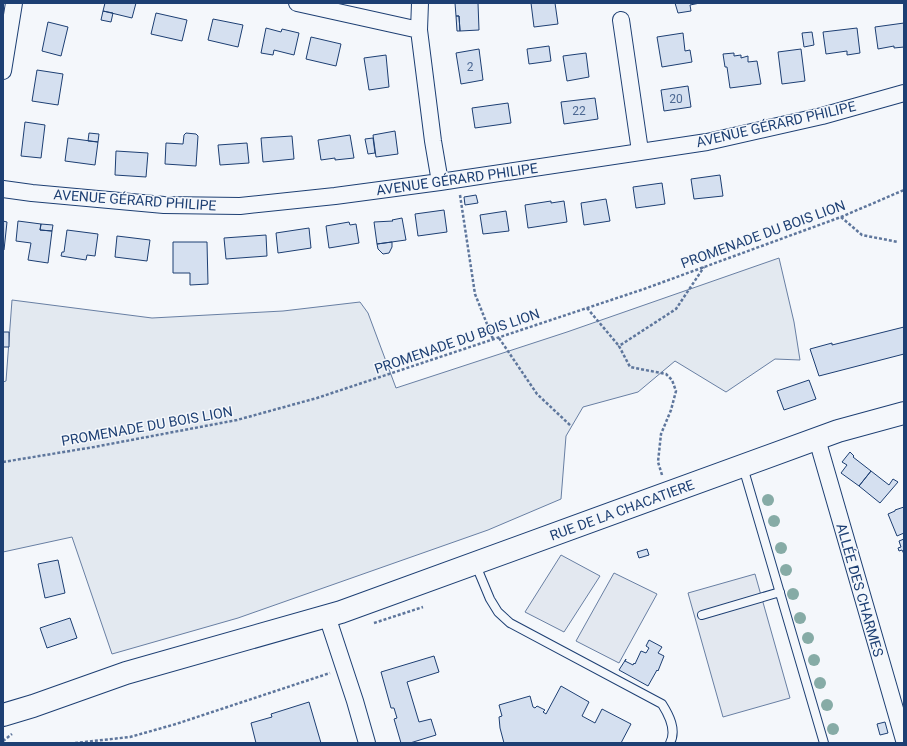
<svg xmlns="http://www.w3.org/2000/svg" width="907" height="746" font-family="Roboto,sans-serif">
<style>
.green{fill:#e3e9f0;stroke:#687fa3}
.parking{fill:#e3e8f0;stroke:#687fa3}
.building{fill:#d5e0f0;stroke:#1d3f73}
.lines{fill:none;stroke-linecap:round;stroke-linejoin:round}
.lane-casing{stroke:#1d3f73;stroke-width:10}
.street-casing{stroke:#1d3f73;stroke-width:18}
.secondary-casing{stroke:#1d3f73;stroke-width:24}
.path{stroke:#5e769c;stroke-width:2.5;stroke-dasharray:3 2;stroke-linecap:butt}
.lane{stroke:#f4f7fb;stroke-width:8}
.street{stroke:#f4f7fb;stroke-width:16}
.secondary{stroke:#f4f7fb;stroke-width:22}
.tree{fill:#86aba6}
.labels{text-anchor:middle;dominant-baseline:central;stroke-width:3;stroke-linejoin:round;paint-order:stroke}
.number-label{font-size:12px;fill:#4b6792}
.street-label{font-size:14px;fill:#1d3f73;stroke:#f4f7fb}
</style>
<rect width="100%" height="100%" fill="#f4f7fb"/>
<path class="green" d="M779,258L794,322L800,360L775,359L726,392L675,361L638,392L583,407L566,436L561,499L488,530L238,618L112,654L72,537L3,552V382L6,381L12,300L152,318L283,311L360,302L368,313L396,388L567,332Z"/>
<path class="parking" d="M561,555L600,576L564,632L525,612Z
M614,573L657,594L619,663L576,641Z
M755,574L790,698L723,717L688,593Z"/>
<path class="building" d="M105,3H136L132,18L103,11Z
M455,3H478L479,30L460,31L459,16H456Z
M531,3H555L558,24L534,27Z
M675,3H700L690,5L691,11L678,13Z
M103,11L113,13L111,22L101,20Z
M156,13L187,20L182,41L151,34Z
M456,16H459L460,31H457Z
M213,19L243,25L238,47L208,40Z
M48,22L68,27L61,56L42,51Z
M904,23V47L894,48V46L878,49L875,27Z
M266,28L281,32L282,29L299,33L294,55L274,50L273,55L261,53Z
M857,28L860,53L847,55V51L826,54L823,32Z
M812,32L814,45L804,47L802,33Z
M683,33L685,51L690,50L692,62L662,67L657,37Z
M311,37L341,44L336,66L306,59Z
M549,46L551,61L529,64L527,49Z
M479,49L483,80L461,84L456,53Z
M801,49L805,81L782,84L778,52Z
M586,53L589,77L567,81L563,56Z
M734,53V56L741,55V58L748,56V62L757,61L761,84L730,88L727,67H725L723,54Z
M386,55L389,87L369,90L364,58Z
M37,70L63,74L58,105L32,101Z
M688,86L691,107L664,111L661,90Z
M595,98L598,119L564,124L561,102Z
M508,103L511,123L475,128L472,108Z
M25,122L45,125L41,158L21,156Z
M395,131L398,154L376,157L373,135Z
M89,133L99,134L98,142L88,141Z
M186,133L196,134L198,136L196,166L165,164L166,143L183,144L184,135Z
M350,135L354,158L335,160V158L321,160L318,140Z
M292,136L294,159L263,162L261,138Z
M68,138L98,142L95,165L65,161Z
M373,138L375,153L368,154L365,139Z
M247,143L249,163L220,165L218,145Z
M116,151L148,153L146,177L115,175Z
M720,175L723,196L694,199L691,179Z
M662,183L665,204L636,208L633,187Z
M476,195L478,203L465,205L464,197Z
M606,199L610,221L584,225L581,203Z
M551,201V203L564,201L567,222L528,228L525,205Z
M444,210L447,232L418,236L415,214Z
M506,211L509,231L483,234L480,215Z
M402,218L406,240L377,244L374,222L393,221L392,220Z
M3,221L7,222L4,250H3Z
M18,221L41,224L40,230L52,231L48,263L28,260L31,243L16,241Z
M349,222L350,225L356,224L359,243L329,248L326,226Z
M41,224L53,225L52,231L40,230Z
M309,228L311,248L278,253L276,233Z
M67,230L98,234L95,256L87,255L86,260L61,256L62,252H64Z
M266,235L267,256L226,259L224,238Z
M117,236L150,240L147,261L115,257Z
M173,242H207L208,284L190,285V273H173Z
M392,242V247L389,253L383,254L378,249L377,244Z
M904,327V354L819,376L810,349L832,343V345Z
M3,332H9V347H3Z
M809,380L816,399L784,410L777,391Z
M850,452L854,456L853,457L871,471L859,486L841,473L847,465L842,462Z
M871,471L889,485L893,479L898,482L880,503L859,486Z
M904,507V533L897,536L888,514L895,511V510Z
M904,539V554L902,550L899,551L898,548L901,547L899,541Z
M647,549L649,555L639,558L637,552Z
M58,560L65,593L45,598L38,564Z
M70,618L77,638L47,648L40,628Z
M649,640L662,647L658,653L664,656L658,671L657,670L648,686L619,670L626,659L625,661L633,665L634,663L635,664L641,651L646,653L649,648L646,646Z
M434,656L439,672L407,682L419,722L431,719L436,735L410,743H401L394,719L397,718L394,708H391L381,672Z
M561,686L589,702L582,716L595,723L602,709L631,724L621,743H504L500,728L499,717L502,716L499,705L530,696L533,707L535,708L537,706L545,710L543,712L546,714Z
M309,702L321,743H256L251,723L272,717L271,714Z
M885,722L888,733L880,735L877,724Z"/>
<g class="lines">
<g class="lane-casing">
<path id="lane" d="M743,467L824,743
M475,563L490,599L498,612L510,623L662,704C669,715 677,730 670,743
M702,615L780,592"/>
</g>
<g class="street-casing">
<path id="street" d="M297,3L419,30
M420,3L419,30L433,141L440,182
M621,20L640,151
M3,71L14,3
M3,189L32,193L164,205L240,206L335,196L440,182L707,142L822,116L904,93
M817,439L904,740
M327,616L355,701L367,743"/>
</g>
<g class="secondary-casing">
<path id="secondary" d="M3,715L33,706L126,673L341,612L838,431L904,413"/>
</g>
<path class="path" d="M460,195L475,294L493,339
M841,217L862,235L898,242
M587,308L619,346
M499,338L537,394L571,426
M3,462L94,447L237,420L317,398L644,289L841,217L904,190
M662,475L658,462L661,434L671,410L676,391L672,380L666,374L630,367L619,346L676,309L704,267
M374,623L423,607
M3,741L12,734
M75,743L130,737L176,724L330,673"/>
<use href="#lane" class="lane"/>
<use href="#street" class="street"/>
<use href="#secondary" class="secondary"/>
</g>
<g class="tree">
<circle cx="768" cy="500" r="6"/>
<circle cx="774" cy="521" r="6"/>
<circle cx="781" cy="548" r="6"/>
<circle cx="786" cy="570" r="6"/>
<circle cx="793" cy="594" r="6"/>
<circle cx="800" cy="618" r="6"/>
<circle cx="808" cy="638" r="6"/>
<circle cx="814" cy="660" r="6"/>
<circle cx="820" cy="683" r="6"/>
<circle cx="827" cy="705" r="6"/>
<circle cx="833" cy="729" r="6"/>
</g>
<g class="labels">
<g class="number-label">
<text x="470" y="67">2</text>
<text x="676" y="99">20</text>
<text x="579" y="111">22</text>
</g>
<g class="street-label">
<text transform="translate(776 124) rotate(-13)">AVENUE GÉRARD PHILIPE</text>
<text transform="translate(457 179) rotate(-8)">AVENUE GÉRARD PHILIPE</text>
<text transform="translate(135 200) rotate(4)">AVENUE GÉRARD PHILIPE</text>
<text transform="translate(763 234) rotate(-20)">PROMENADE DU BOIS LION</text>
<text transform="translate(457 341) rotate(-19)">PROMENADE DU BOIS LION</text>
<text transform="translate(147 426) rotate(-10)">PROMENADE DU BOIS LION</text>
<text transform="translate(622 510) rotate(-20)">RUE DE LA CHACATIERE</text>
<text transform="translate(860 590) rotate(74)">ALLÉE DES CHARMES</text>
</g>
</g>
<rect width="907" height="746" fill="none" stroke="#1d3f73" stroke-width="8"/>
</svg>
